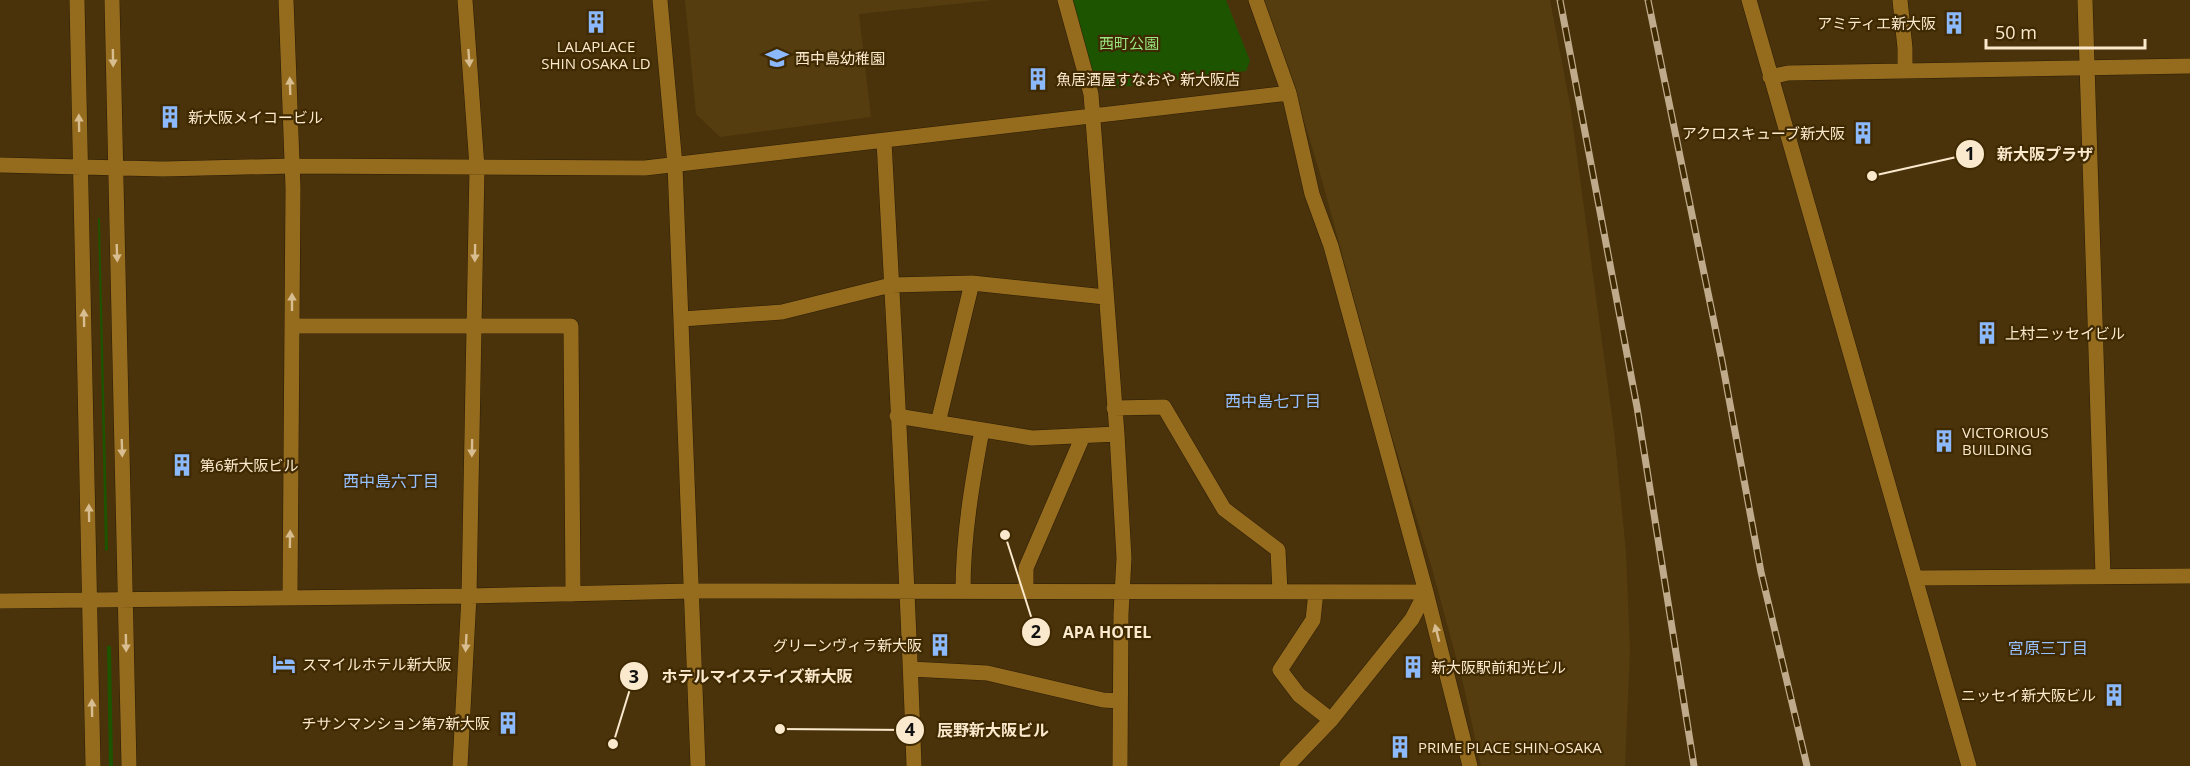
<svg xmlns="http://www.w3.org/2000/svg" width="2190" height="766" font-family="'Open Sans','Noto Sans JP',sans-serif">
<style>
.built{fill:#553d0f}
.green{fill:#1d5400}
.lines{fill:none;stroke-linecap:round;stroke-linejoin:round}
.minor-casing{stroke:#2a1d06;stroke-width:16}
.minor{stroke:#956b1e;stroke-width:15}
.rail-casing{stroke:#bfab8b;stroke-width:7}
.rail{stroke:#3f2900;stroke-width:4.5;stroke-dasharray:14;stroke-linecap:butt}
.oneway{fill:#d7bd90}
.labels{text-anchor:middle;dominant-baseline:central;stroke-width:4.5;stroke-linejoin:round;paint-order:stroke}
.poi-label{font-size:15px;fill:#fbe9cd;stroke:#3f2900;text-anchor:start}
.park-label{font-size:15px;fill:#9ae680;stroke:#3f2900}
.neighbourhood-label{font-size:16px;fill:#96c0ff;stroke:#3f2900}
.leader{fill:none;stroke:#fbe9cd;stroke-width:2}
.callout-dot{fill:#fbe9cd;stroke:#3f2900;stroke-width:2}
.mark-label{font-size:18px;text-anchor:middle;font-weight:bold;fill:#111}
.callout-label{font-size:16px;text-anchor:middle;font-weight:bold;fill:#fbe9cd;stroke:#3f2900;stroke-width:4.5;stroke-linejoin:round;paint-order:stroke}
</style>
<rect width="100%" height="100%" fill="#4a330b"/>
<path class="built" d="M685,0H993L859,14L871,117L720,137L696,114Z
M1262,0H1550L1570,104L1614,431L1626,552L1630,650L1625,766H1481L1464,687L1433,572L1382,404L1324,187L1295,91Z"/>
<path class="green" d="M1072,0H1226L1250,61L1246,71L1105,89L1096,85Z
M98,218H100V225L108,550L105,551Z
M107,646H111L113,766H109Z"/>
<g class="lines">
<g class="minor-casing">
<path id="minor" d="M77,0L93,766
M112,0L129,766
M286,0L293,188L290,597
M660,0L675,165L698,766
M1065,0L1091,94L1117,434L1124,558L1121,614L1120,766
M1256,0L1289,93L1312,194L1331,246L1426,592L1470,766
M1749,0L1969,766
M1900,0L1905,48V71
M2085,0L2103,576
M1770,77L1788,73L2190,66
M884,141C895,349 907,557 914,766
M0,165L163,169L293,166L645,168L1289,93
M682,319L782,312L891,285L972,283L1105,297
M292,326H571L573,594
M1114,408L1164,407L1224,509L1278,550L1280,592
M897,416L1032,438L1117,434
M938,423L972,283
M1915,578L2190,576
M963,591C963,537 972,483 982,430
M1026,591V568L1083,436
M1316,592L1313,620L1280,670L1299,695L1331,720
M0,601L469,596L692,591L1426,592
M911,669L987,673L1103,700L1120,701
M460,766L469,596L477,167L465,0
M1287,766L1331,720L1412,619L1426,592"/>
</g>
<use href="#minor" class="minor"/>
<g class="rail-casing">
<path id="rail" d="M1560,0L1637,407L1694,766
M1648,0L1722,361L1761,572L1807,766"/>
</g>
<use href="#rail" class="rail"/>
</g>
<defs><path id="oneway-solid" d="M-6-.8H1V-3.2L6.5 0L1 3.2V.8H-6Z" transform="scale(1.5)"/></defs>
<g class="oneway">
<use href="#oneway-solid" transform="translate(113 58) rotate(89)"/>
<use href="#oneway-solid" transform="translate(469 58) rotate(86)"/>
<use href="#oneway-solid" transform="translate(290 86) rotate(-92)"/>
<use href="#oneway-solid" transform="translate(79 123) rotate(-91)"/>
<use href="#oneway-solid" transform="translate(117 253) rotate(88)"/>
<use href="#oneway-solid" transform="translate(475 253) rotate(91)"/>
<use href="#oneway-solid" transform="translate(292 302) rotate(-90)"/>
<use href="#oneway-solid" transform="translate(84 318) rotate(-91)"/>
<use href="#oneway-solid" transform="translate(122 448) rotate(88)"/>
<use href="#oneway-solid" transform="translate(472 448) rotate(91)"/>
<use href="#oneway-solid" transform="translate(89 513) rotate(-91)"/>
<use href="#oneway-solid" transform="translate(290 539) rotate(-89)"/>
<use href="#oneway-solid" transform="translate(1437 633) rotate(-104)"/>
<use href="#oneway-solid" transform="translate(126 643) rotate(89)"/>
<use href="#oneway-solid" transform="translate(466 643) rotate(93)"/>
<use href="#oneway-solid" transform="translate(92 708) rotate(-91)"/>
</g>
<defs>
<g id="building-bare" transform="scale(1.8)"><path d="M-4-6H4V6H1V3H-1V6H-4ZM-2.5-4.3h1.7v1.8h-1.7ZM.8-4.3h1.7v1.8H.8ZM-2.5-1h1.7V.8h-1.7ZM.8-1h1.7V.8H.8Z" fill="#8cb9fc" stroke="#3f2900" stroke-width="2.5" paint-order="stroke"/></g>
<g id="school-bare" transform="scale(1.8)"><path d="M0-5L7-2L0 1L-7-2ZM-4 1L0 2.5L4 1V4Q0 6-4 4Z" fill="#8cb9fc" stroke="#3f2900" stroke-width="2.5" paint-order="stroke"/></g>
<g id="hotel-bare" transform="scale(1.8)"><path d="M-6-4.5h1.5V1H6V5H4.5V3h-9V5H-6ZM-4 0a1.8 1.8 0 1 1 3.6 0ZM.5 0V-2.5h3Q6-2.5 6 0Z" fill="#8cb9fc" stroke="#3f2900" stroke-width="2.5" paint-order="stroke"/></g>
</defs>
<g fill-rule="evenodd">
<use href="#building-bare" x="596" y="22"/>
<use href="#building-bare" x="1954" y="23"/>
<use href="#school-bare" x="777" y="58"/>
<use href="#building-bare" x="1038" y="79"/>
<use href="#building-bare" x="170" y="117"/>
<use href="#building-bare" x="1863" y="133"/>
<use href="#building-bare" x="1987" y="333"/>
<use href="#building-bare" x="1944" y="441"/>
<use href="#building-bare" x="182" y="465"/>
<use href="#building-bare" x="940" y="645"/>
<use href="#hotel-bare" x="284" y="664"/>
<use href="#building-bare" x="1413" y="667"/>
<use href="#building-bare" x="2114" y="695"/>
<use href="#building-bare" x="508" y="723"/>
<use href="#building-bare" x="1400" y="747"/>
</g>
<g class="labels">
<g class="poi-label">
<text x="1936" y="23" text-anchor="end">アミティエ新大阪</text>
<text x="596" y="46" text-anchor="middle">LALAPLACE<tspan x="596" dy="17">SHIN OSAKA LD</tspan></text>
<text x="795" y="58">西中島幼稚園</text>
<text x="1056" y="79">魚居酒屋すなおや 新大阪店</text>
<text x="188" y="117">新大阪メイコービル</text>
<text x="1845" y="133" text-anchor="end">アクロスキューブ新大阪</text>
<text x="2005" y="333">上村ニッセイビル</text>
<text x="1962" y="432">VICTORIOUS<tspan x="1962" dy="17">BUILDING</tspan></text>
<text x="200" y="465">第6新大阪ビル</text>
<text x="922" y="645" text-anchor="end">グリーンヴィラ新大阪</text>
<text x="302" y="664">スマイルホテル新大阪</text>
<text x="1431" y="667">新大阪駅前和光ビル</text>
<text x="2096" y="695" text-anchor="end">ニッセイ新大阪ビル</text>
<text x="490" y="723" text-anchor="end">チサンマンション第7新大阪</text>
<text x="1418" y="747">PRIME PLACE SHIN-OSAKA</text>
</g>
<g class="park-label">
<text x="1129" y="43">西町公園</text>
</g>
<g class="neighbourhood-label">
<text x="1273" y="401">西中島七丁目</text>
<text x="391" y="481">西中島六丁目</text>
<text x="2048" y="648">宮原三丁目</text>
</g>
</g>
<path class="leader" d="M1872 176L1970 154M1005 535L1036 632M613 744L634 676M780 729L910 730"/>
<g class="callout-dot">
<circle cx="1872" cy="176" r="6"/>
<circle cx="1005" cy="535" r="6"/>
<circle cx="613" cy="744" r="6"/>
<circle cx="780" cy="729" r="6"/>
<circle cx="1970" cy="154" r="15"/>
<circle cx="1036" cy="632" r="15"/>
<circle cx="634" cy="676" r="15"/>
<circle cx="910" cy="730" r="15"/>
</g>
<g class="mark-label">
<text x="1970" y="160">1</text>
<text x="1036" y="638">2</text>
<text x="634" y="683">3</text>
<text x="910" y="736">4</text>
</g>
<g class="callout-label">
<text x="2045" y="160">新大阪プラザ</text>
<text x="1107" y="638">APA HOTEL</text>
<text x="757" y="682">ホテルマイステイズ新大阪</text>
<text x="993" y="736">辰野新大阪ビル</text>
</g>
<path d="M1986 39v9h159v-9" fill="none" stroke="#fbe9cd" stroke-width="3"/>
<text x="1995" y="39" font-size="18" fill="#fbe9cd" stroke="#3f2900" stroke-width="4.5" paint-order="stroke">50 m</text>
</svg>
